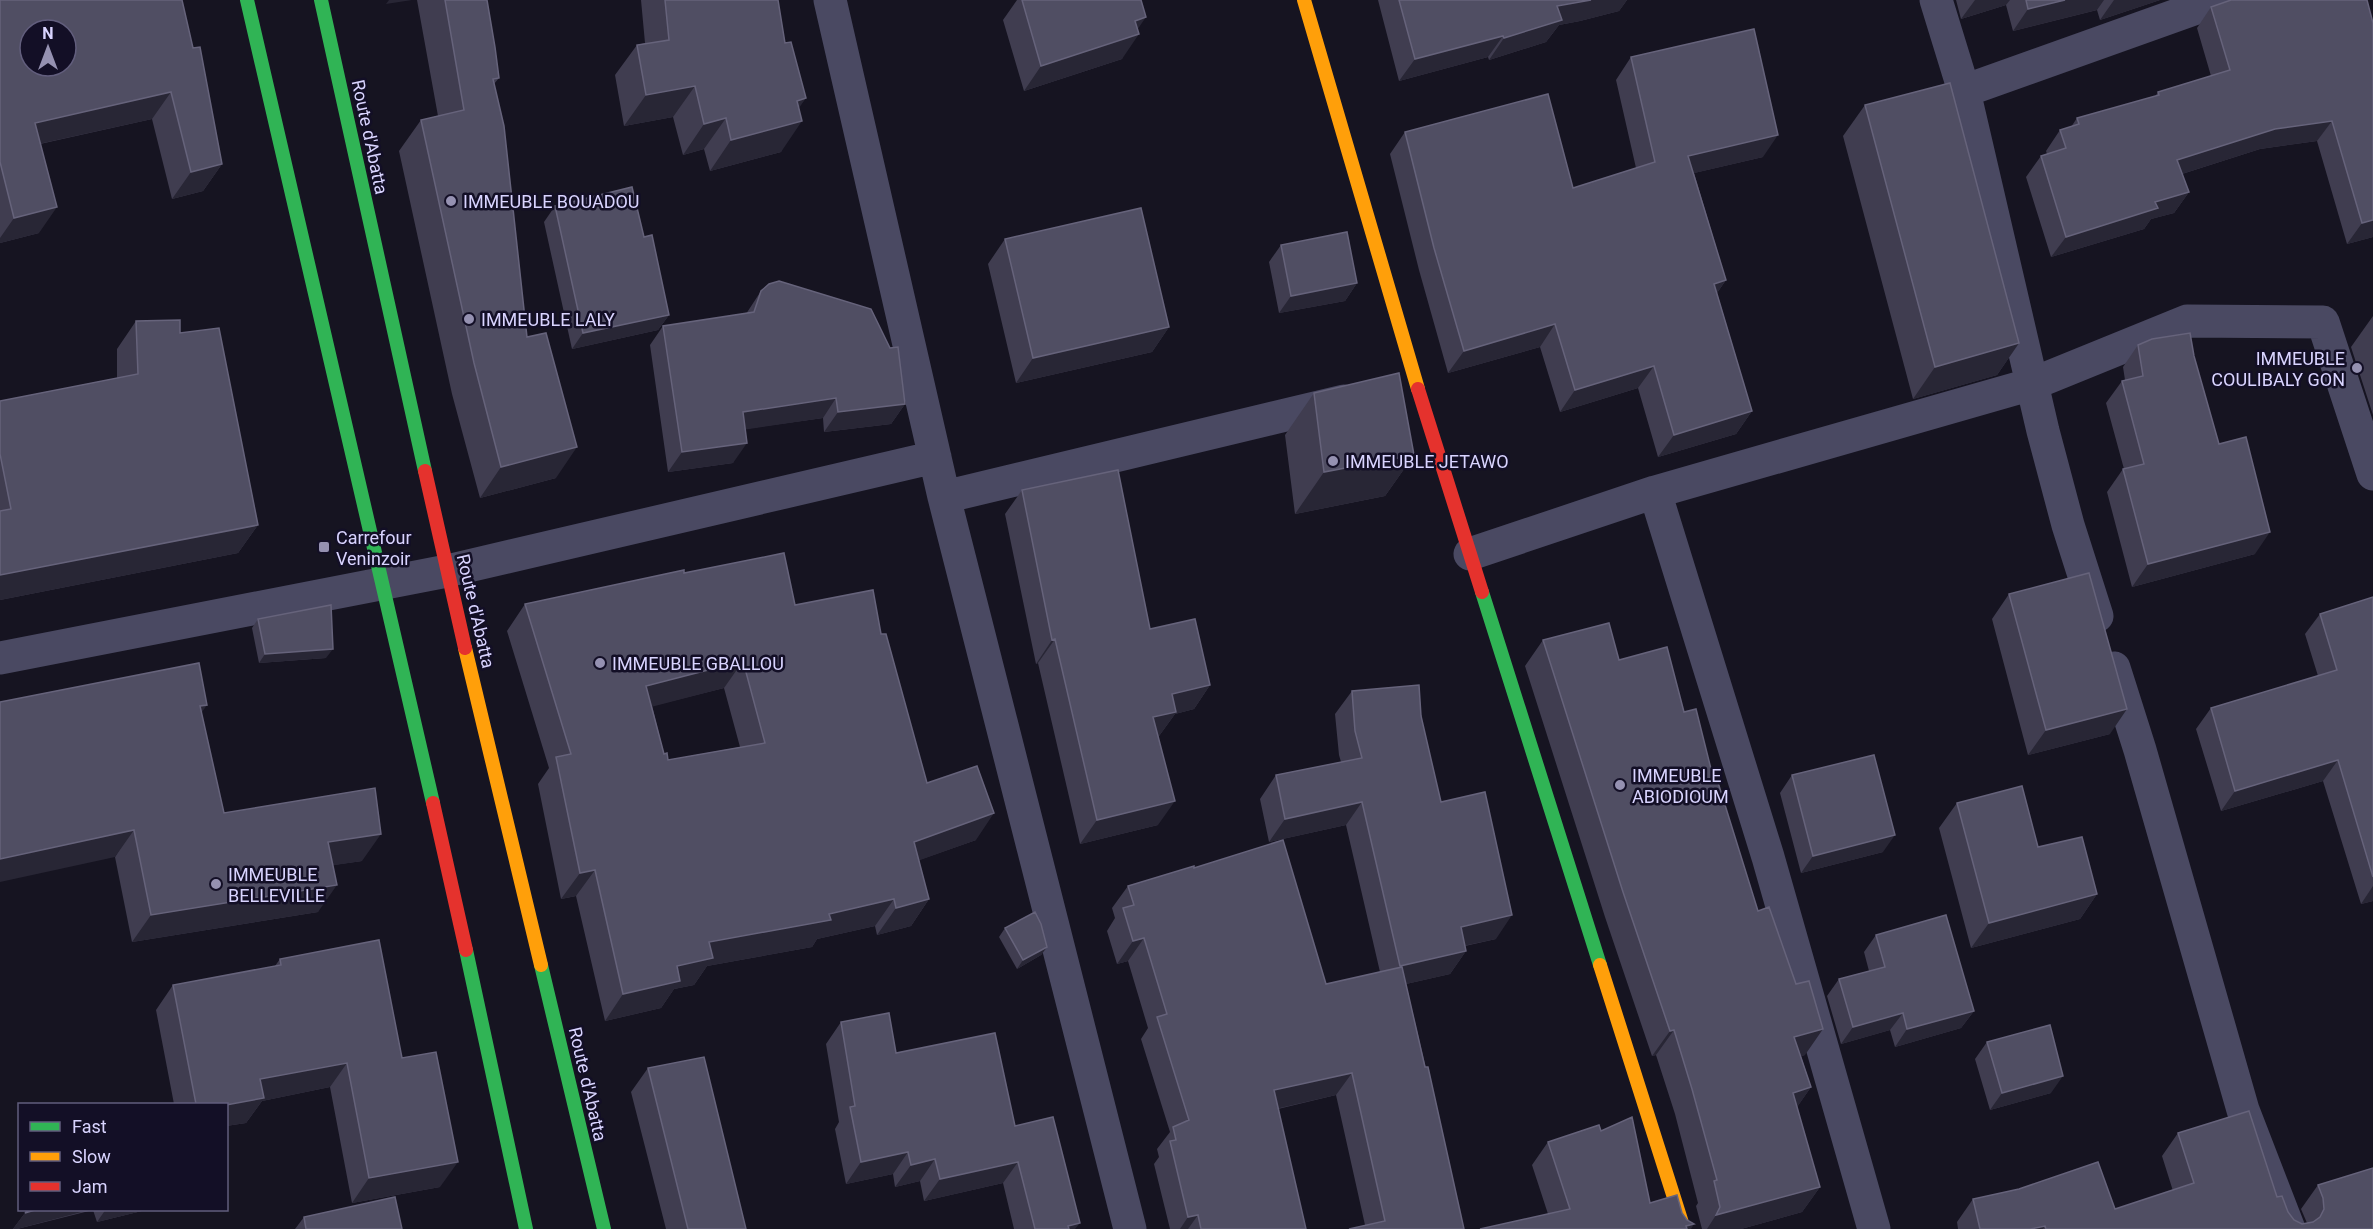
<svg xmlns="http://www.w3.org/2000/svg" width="2373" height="1229" font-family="Roboto,sans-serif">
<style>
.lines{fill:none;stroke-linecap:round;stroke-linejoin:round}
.street{stroke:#4a4962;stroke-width:33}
.fast{stroke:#30b455;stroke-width:14}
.slow{stroke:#ff9f0a;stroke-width:14}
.jam{stroke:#e5322d;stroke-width:14}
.wall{fill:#403d50;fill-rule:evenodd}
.shaded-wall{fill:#282635}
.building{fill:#504e63;stroke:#66637b;stroke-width:1.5;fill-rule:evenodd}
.poi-dot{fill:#9591b1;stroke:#130f26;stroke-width:2}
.labels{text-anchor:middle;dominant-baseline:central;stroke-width:5;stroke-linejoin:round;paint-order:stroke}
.street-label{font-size:18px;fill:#d9d4ff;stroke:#130f26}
.poi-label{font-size:18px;fill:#d9d4ff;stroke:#130f26;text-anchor:start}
</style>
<rect width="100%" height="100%" fill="#161421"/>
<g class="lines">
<path class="street" d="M830,0L944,497L1130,1229
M1936,0L1964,91L2043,431L2068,525L2097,616
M1964,91L2219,0
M1655,492L1768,857L1874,1229
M944,497L1344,401
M1470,554L1655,492L2032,384L2187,321L2323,322L2373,474
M0,658L447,571L935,457
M2114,668L2140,750L2243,1110L2289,1229"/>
<path class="fast" d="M247,0L433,803
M321,0L425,471
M1482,592L1600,965
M466,950L526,1229
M541,965L604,1229"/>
<path class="slow" d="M1304,0L1418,389
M465,648L541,965
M1600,965L1684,1229"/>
<path class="jam" d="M1418,389L1482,592
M425,471L465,648
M433,803L466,950"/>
</g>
<path class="wall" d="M0,0L193,48L222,164L203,191L172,199L152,119L40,144L39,233L0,243Z
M417,0H487L499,78L494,84L527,337L556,478L480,498L452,394L399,151L421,120L438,116Z
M641,0H778L785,43L799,108L781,152L710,171L704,149L683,155L673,117L624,126L615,75L637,45L645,43Z
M1017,0H1141L1122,59L1024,91L1003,20Z
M1378,0H1627L1619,11L1580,21L1559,25L1546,42L1489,60L1488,57L1399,81Z
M1956,0H2160L2100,20L2097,10L2013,31L2006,5L1961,19Z
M2211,7L2373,23V237L2347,244L2317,141L2260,149L2182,174L2189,192L2174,213L2151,219L2144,229L2051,257L2026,177L2041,156L2047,154L2046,151L2060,130L2071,127L2077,118L2155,97L2158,92L2211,76L2197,28Z
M1631,57L1763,157L1694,173L1726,280L1717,293L1752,411L1736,434L1658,457L1638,388L1560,412L1540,347L1448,373L1419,270L1390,154L1405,132L1573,188L1636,168L1616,80Z
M1865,105L2019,343L1997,375L1913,399L1843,136Z
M555,206L644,237L669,315L658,330L572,349L544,222Z
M1005,239L1169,327L1152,352L1016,383L988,264Z
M1281,245L1357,283L1345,301L1279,313L1269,262Z
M761,291L905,404L891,424L824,432L823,418L745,429L733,463L668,472L650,345L663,326L746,314Z
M2373,316V415L2351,347Z
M136,321L180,333L258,525L238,553L0,600V401L117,378V349Z
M2138,345L2194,356L2219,444L2255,554L2132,587L2107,492L2123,469H2124L2106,403L2122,381L2125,380L2123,367Z
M1314,393L1414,455L1385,496L1295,514L1285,435Z
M1022,490L1150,629L1210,685L1194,709L1175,714L1159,736H1158V825L1080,844L1038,663L1036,664L1005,514Z
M684,573L795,605L881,634L927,783L976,840L919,860L929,899L911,926L877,935L875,926L817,939L812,947L707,966L694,985L674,989L661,1008L605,1021L576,896L561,899L538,784L549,768L507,631L525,604ZM724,688L740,747L668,760L664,754L652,706Z
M2009,594L2110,734L2028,755L1992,619Z
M2373,597V901L2361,904L2323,781L2221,811L2196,729L2211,708L2318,676L2305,634L2320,614Z
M258,619L326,658L259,663L252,628Z
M1543,640L1619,660L1684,712L1713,777L1805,1055L1801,1056L1811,1087L1797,1107L1820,1187L1802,1212L1741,1229H1702L1696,1206L1698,1203L1675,1114L1656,1055L1652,1056L1605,917L1525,666Z
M1352,691L1421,716L1441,802L1496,939L1465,946L1466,951L1450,974L1406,984L1464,1229L1365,1225L1336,1095L1278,1109L1306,1229H1170L1154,1164L1159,1157L1157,1149L1170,1132L1141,1039L1148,1028L1128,961L1117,964L1107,931L1115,918L1112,908L1128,886L1194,868L1326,984L1380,972L1346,825L1269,842L1260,799L1276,775L1341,762L1339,755L1335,714Z
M201,712L224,813L362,861L333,865L318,912L132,942L115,857Z
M1792,775L1883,852L1801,873L1780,793Z
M1957,803L2038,847L2097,894L2080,919L1971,948L1939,828Z
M1005,928L1047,947L1041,955L1017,969L999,937Z
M1876,935L1974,1011L1961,1028L1895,1047L1890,1030L1841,1044L1827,996L1839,979L1869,971L1864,952Z
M280,959L402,1058L440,1187L352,1203L330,1087L262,1101L246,1123L226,1126V1104H174L156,1010L173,985L275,966Z
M841,1022L896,1053L1015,1126L1075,1229H1014L1003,1183L924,1201L920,1181L895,1187L893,1174L846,1184L835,1129L839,1122L826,1044Z
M1987,1042L2051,1093L1990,1110L1975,1059Z
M648,1068L746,1229H666L631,1092Z
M1601,1131L1650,1203L1682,1213L1548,1214L1532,1165L1548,1142Z
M2178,1133L2277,1197L2294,1220L2302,1224L2307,1223L2301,1209L2318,1185L2373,1229H1958L1957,1222L1973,1199L2115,1209L2173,1191L2162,1156Z
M29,1209H150L97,1222L93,1210L17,1229H13L25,1213Z
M304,1217L402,1229H295Z"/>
<path class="shaded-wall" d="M389,0H412L386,4Z
M1591,0H1627L1619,11L1580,21L1559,25L1546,42L1489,60L1504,38L1557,6Z
M1975,0H2010L2006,5L1961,19Z
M2065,0H2104L2097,10L2013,31L2028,9Z
M2114,0H2160L2100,20Z
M1146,17L1133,36L1139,34L1122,59L1024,91L1041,66L1135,21Z
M1503,36L1488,57L1399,81L1415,59Z
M695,86L673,117L624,126L646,95Z
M171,92L152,119L16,149L35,123Z
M806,98L787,125L802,121L781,152L710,171L731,140L797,101Z
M726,118L704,149L683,155L704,124Z
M2332,121L2317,141L2260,149L2163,180L2177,160L2275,129Z
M1778,135L1763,157L1673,178L1688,156Z
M222,164L203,191L172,199L191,172Z
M2189,192L2174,213L2151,219L2144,229L2051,257L2066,237L2155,202Z
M57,207L39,233L0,243V238L14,218Z
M2373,220V237L2347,244L2362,223Z
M1726,280L1710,303L1714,284Z
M1357,283L1345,301L1279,313L1291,296Z
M669,315L658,330L572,349L583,333Z
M1555,324L1540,347L1448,373L1464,351Z
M1169,327L1152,352L1016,383L1033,358Z
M2019,343L1997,375L1913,399L1935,367Z
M1654,366L1638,388L1560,412L1575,390Z
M836,398L823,418L729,432L743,412Z
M905,404L891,424L824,432L838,412Z
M1752,411L1736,434L1658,457L1674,435Z
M747,443L733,463L668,472L682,452Z
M577,447L556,478L480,498L501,467Z
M1414,455L1385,496L1295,514L1324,472Z
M258,525L238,553L0,600V575Z
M2270,532L2255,554L2132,587L2148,564Z
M1055,639L1038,663L1036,664L1052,640Z
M333,649L326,658L259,663L265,654Z
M743,661L724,688L628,713L646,686Z
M1210,685L1194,709L1175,714L1159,736L1136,741L1153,717L1172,694Z
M207,705L188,732L200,706Z
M2127,709L2110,734L2028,755L2046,730Z
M2338,760L2323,781L2221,811L2235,791Z
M1175,801L1158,825L1080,844L1097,820Z
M1362,802L1346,825L1269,842L1285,819Z
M994,813L976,840L895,869L914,842Z
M134,830L115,857L0,882V859Z
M381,834L362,861L309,869L328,842Z
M1895,835L1883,852L1801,873L1813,856Z
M595,870L576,896L561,899L580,873Z
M337,885L318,912L132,942L151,915Z
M2373,886V901L2361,904Z
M2097,894L2080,919L1971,948L1989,923Z
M894,899L875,926L817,939L812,947L707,966L694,985L674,989L661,1008L605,1021L623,994L677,966L709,942Z
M929,899L911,926L877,935L896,908Z
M1512,915L1496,939L1444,950L1461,927Z
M1144,938L1128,961L1117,964L1133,941Z
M1047,947L1041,955L1017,969L1023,960Z
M1466,951L1450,974L1384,989L1400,966Z
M1974,1011L1961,1028L1895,1047L1907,1029Z
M1903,1013L1890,1030L1841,1044L1853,1027Z
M1823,1029L1805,1055L1777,1062L1794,1037Z
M1674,1030L1656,1055L1652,1056L1670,1031Z
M347,1063L330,1087L262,1101L246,1123L226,1126V1105L260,1079Z
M1352,1073L1336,1095L1258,1113L1274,1090Z
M2063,1076L2051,1093L1990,1110L2002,1093Z
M1811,1087L1793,1113V1093Z
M908,1152L893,1174L846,1184L861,1162Z
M935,1159L920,1181L895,1187L911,1165Z
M458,1162L440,1187L352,1203L369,1178Z
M1018,1162L1003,1183L924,1201L940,1179Z
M1820,1187L1802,1212L1741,1229H1707L1716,1215Z
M38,1209H93L17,1229H13L25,1213Z
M106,1209H150L97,1222Z
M1198,1215L1188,1229H1180L1188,1217Z
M1080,1223L1075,1229H1066L1068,1226Z
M1694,1224L1691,1229H1684L1686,1226Z
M2045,1226L2043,1229H2031Z"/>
<path class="building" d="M0,0H182L193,48L200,47L222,164L191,172L171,92L35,123L57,207L14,218L0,162ZM30,30H66V66H30Z
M445,0H487L495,47L499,78L493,79L504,126L527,337L546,333L577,447L501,467L474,363L421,120L464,110Z
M665,0H778L785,43L791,42L806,98L797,101L802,121L731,140L726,118L704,124L695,86L646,95L637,45L669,40Z
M1022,0H1141L1146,17L1135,21L1139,34L1041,66Z
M1399,0H1591L1557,6L1562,20L1504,38L1503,36L1415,59Z
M2026,0H2065L2028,9Z
M2231,0H2367L2373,23V220L2362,223L2332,121L2275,129L2177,160L2189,192L2155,202L2158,208L2066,237L2041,156L2066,148L2060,130L2079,124L2077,118L2159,95L2158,92L2230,70L2211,7Z
M1754,29L1778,135L1688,156L1726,280L1714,284L1752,411L1674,435L1654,366L1575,390L1555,324L1464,351L1434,248L1405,132L1548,94L1573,188L1655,162L1631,57Z
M1950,83L2019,343L1935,367L1865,105Z
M632,187L644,237L652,235L669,315L583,333L555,206Z
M1141,208L1169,327L1033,358L1005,239Z
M1347,232L1357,283L1291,296L1281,245Z
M779,281L871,309L890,348L898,347L905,404L838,412L836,398L743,412L747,443L682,452L663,326L754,312L761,291L769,284Z
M180,320V333L219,328L258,525L0,575V511L11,509L0,454V401L138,374L136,321Z
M2190,333L2194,356L2219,444L2246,437L2270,532L2148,564L2123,469L2144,464L2122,381L2143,376L2138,345L2152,339Z
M1399,373L1414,455L1324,472L1314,393Z
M1118,470L1150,629L1195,619L1210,685L1172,694L1176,712L1153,717L1175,801L1097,820L1055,639L1052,640L1022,490Z
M784,553L795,605L873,590L881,634H886L927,783L977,766L994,813L914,842L929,899L896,908L894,899L829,914L831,920L709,942L713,958L677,966L680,981L623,994L595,870L580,873L556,757L571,754L525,604L684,570V573ZM743,661L765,743L668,760L667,753L664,754L646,686Z
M2089,573L2127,709L2046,730L2009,594Z
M2373,597V877L2338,760L2235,791L2211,708L2337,670L2320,614Z
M331,605L333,649L265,654L258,619Z
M1609,623L1619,660L1667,647L1684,712L1696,709L1713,777L1716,776L1758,911L1769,907L1796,984L1809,981L1823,1029L1794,1037L1811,1087L1793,1093L1820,1187L1716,1215L1720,1207L1714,1181L1717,1180L1692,1089L1674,1030L1670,1031L1623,892L1543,640Z
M199,663L207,705L200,706L224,813L375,788L381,834L328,842L337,885L151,915L134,830L0,859V702Z
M1419,685L1421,716L1441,802L1485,792L1512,915L1461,927L1466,951L1400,966L1362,802L1285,819L1276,775L1362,758L1355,731L1352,691Z
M1874,755L1895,835L1813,856L1792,775Z
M2022,786L2038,847L2082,837L2097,894L1989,923L1957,803Z
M1283,840L1326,984L1402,967L1425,1067H1428L1464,1229H1349L1385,1221L1352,1073L1274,1090L1306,1229H1201L1198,1215L1188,1217L1170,1141L1176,1140L1173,1127L1189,1120L1157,1017L1167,1014L1144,938L1133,941L1123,908L1134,905L1128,886L1194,866V868Z
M1035,912L1041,924L1047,947L1023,960L1005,928Z
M1946,915L1974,1011L1907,1029L1903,1013L1853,1027L1839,979L1885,967L1876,935Z
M379,940L402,1058L436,1052L458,1162L369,1178L347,1063L260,1079L264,1098L226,1105L196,1104L173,985L281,965L280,959Z
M889,1013L896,1053L995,1033L1015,1126L1053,1117L1080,1223L1068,1226L1069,1229H1035L1018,1162L940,1179L935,1159L911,1165L908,1152L861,1162L850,1107L855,1106L841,1022Z
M2050,1025L2063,1076L2002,1093L1987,1042Z
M704,1057L746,1229H688L648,1068Z
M2249,1111L2277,1197L2282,1196L2288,1212L2294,1220L2302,1224L2313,1222L2320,1217L2324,1209L2323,1198L2318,1185L2373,1168V1229H2046L2045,1226L2031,1229H1980L1973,1199L2019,1189L2098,1162L2115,1209L2194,1183L2178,1133Z
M1632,1117L1650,1203L1677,1195L1682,1213L1687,1220L1694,1224L1686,1226L1687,1229H1480L1570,1209L1548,1142L1599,1125L1601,1131Z
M395,1197L402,1229H306L304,1217Z
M29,1209H38L25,1213Z"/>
<g class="poi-dot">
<circle cx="451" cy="201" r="6"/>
<circle cx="469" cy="319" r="6"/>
<circle cx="2357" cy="368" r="6"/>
<circle cx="1333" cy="461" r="6"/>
<rect x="318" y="541" width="12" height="12" rx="3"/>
<circle cx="600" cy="663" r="6"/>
<circle cx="1620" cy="785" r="6"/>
<circle cx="216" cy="884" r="6"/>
</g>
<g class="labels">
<g class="street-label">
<text transform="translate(370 137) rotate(78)">Route d'Abatta</text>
<text transform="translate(476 611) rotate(77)">Route d'Abatta</text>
<text transform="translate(588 1084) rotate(77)">Route d'Abatta</text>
</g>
<g class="poi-label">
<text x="463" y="201">IMMEUBLE BOUADOU</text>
<text x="481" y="319">IMMEUBLE LALY</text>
<text x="2345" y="358" text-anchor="end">IMMEUBLE<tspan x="2345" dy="21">COULIBALY GON</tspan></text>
<text x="1345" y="461">IMMEUBLE JETAWO</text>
<text x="336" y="537">Carrefour<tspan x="336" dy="21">Veninzoir</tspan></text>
<text x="612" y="663">IMMEUBLE GBALLOU</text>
<text x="1632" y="775">IMMEUBLE<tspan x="1632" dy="21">ABIODIOUM</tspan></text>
<text x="228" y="874">IMMEUBLE<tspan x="228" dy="21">BELLEVILLE</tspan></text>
</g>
</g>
<rect x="18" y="1103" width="210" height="108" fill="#130f26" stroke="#625e7d" stroke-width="1.5"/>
<rect x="30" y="1122" width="30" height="9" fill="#30b455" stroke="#625e7d" stroke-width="1.5"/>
<text x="72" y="1133" font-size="18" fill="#d9d4ff">Fast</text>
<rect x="30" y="1152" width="30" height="9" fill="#ff9f0a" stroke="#625e7d" stroke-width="1.5"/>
<text x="72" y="1163" font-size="18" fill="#d9d4ff">Slow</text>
<rect x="30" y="1182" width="30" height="9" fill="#e5322d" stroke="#625e7d" stroke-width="1.5"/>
<text x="72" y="1193" font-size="18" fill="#d9d4ff">Jam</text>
<g transform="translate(48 48)"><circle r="28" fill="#130f26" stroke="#625e7d" stroke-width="1.5"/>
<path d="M0-4.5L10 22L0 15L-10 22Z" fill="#9591b1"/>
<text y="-9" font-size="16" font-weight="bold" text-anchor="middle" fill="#d9d4ff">N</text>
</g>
</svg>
